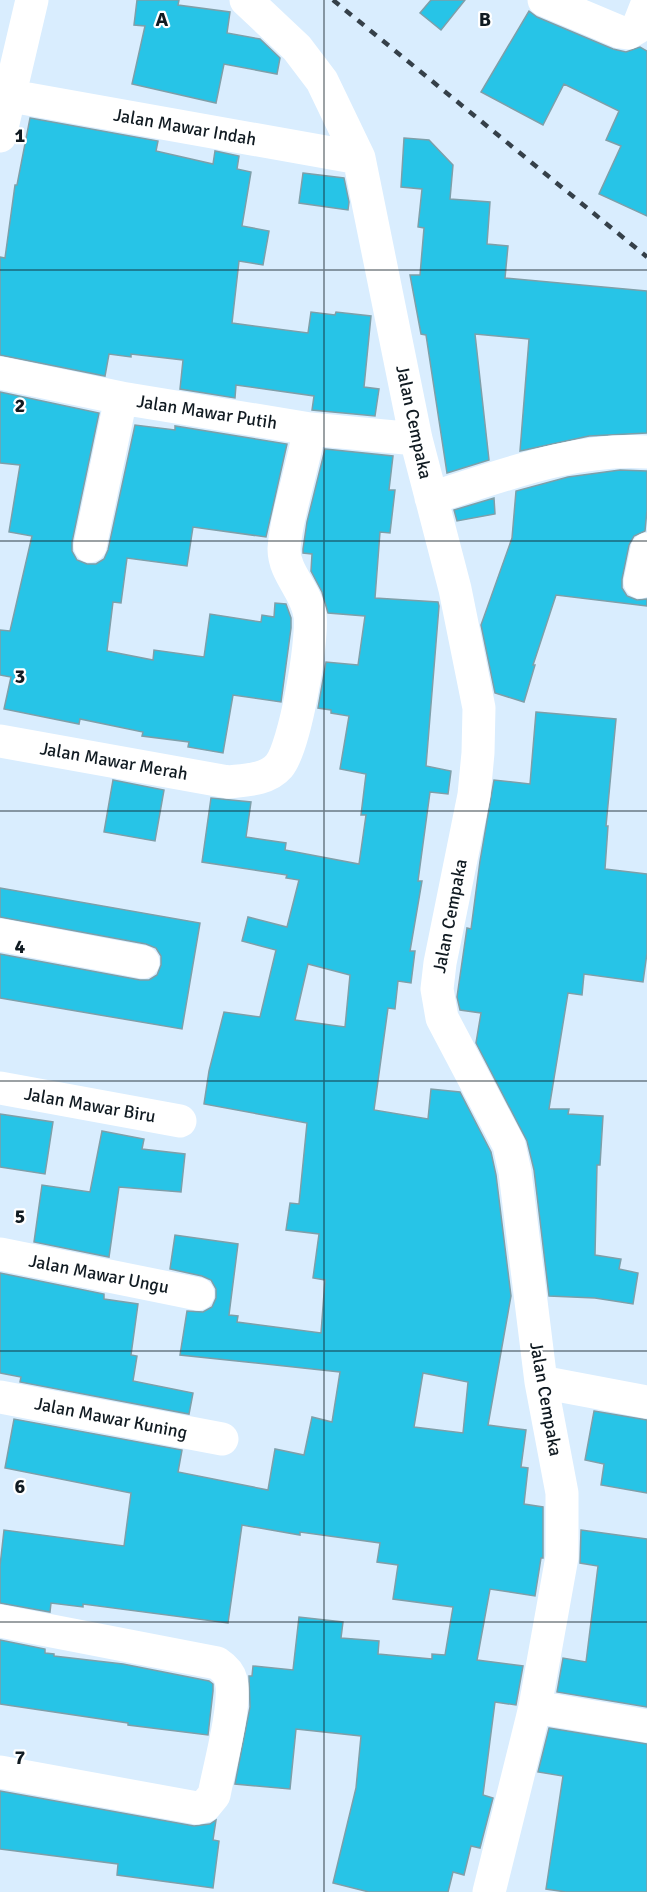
<svg xmlns="http://www.w3.org/2000/svg" width="647" height="1892" font-family="Signika,sans-serif">
<style>
.building{fill:#27c4e7;stroke:#7e9fa9;stroke-width:1.5;fill-rule:evenodd}
.lines{fill:none;stroke-linecap:round;stroke-linejoin:round}
.minor{stroke:#fff;stroke-width:33}
.rail{stroke:#354049;stroke-width:4.5;stroke-dasharray:8 8;stroke-linecap:butt}
.grid{fill:none;stroke:#111b22;stroke-width:1.5;stroke-opacity:0.55}
.labels{text-anchor:middle;dominant-baseline:central;stroke-width:4.5;stroke-linejoin:round;paint-order:stroke}
.street-label{font-size:18px;fill:#111b22;stroke:#fff}
.grid-label{font-size:20px;text-anchor:middle;font-weight:bold;fill:#111b22;stroke:#fff;stroke-width:4.5;stroke-linejoin:round;paint-order:stroke}
</style>
<rect width="100%" height="100%" fill="#d9edfe"/>
<path class="building" d="M137,0H179L178,5L230,12L227,33L260,39L280,58L277,74L224,64L216,103L132,84L145,26L134,25Z
M431,0H465L441,30L420,13Z
M529,11L537,17L613,49L626,52L640,47L647,51V216L599,194L621,146L606,140L619,111L564,84L543,125L481,92Z
M30,118L158,141L156,151L213,164L215,151L239,156L237,169L251,172L242,226L269,231L263,265L239,261L232,323L308,333L311,312L335,315L336,312L371,316L364,387L379,389L375,416L312,410L314,396L236,385L235,398L180,389L183,360L131,354V357L109,354L105,376L0,355V257L5,258L15,185H17Z
M404,138L429,140L453,165L450,199L490,202L487,244L508,246L505,278L647,291V433L589,436L520,451L529,339L475,334L489,460L447,473L426,335L421,334L410,275H420L424,228L418,227L422,189L401,187Z
M303,173L344,178L349,202L348,210L299,203Z
M0,392L99,413L72,542V551L77,560L87,564H96L104,559L108,550L135,425L175,430V426L287,444L266,537L193,527L187,566L127,558L121,603L113,602L107,651L153,660L154,650L204,657L210,614L261,622L262,615L274,617L275,603L286,604L291,618V628L281,702L233,695L223,753L188,747L189,742L142,736L143,732L80,719L79,724L4,709L11,677L0,675V630L10,631L32,536L9,532L20,465L0,463Z
M325,449L393,456L389,490H395L390,533L380,532L375,598L438,602L439,606L426,766L451,771L448,794L430,792L418,881H422L410,951H415L411,983L398,981L395,1009L388,1008L374,1110L428,1119L431,1089L460,1092L491,1152L496,1175L511,1296L488,1425L526,1430L521,1467L528,1468L524,1504L543,1507V1558H541L535,1596L490,1589L477,1660L523,1666L516,1705L495,1702L483,1795L493,1798L480,1848L471,1846L464,1875L453,1872L448,1892H369L333,1883L356,1788L361,1736L296,1729L290,1789L235,1784L250,1707L249,1676H252L253,1666L293,1670L299,1617L343,1622L341,1638L379,1641L378,1654L432,1659V1654L445,1655L453,1607L393,1599L398,1565L377,1562L380,1543L300,1532V1535L242,1525L228,1623L83,1604V1607L51,1603L50,1612L0,1603V1566L4,1530L124,1546L131,1493L5,1468L14,1419L182,1450L178,1472L268,1490L275,1449L304,1455L312,1417L332,1422L340,1372L180,1355L187,1311L203,1312L212,1307L216,1298V1289L211,1280L202,1276L170,1269L175,1235L238,1244L229,1315L238,1316L237,1322L321,1333L325,1280L313,1278L319,1234L286,1230L290,1203L299,1204L307,1123L204,1104L209,1071L224,1012L260,1017L276,950L242,941L248,917L287,927L299,880L286,878L287,875L202,862L211,798L251,802L246,837L286,843L285,850L359,864L366,815H361L366,774L340,769L349,716L331,713V710L318,708L326,662L358,665L365,616L328,613L322,592L311,571L312,554L303,553V549L307,522ZM308,964L350,975L345,1027L295,1020ZM423,1373L468,1382L463,1433L414,1427Z
M620,470L647,471V510L645,531L634,536L629,545L622,579V588L627,596L637,600L647,599V606L556,595L533,665H535L524,702L495,693L481,625L512,538L516,491L568,477Z
M494,498L495,514L457,521L454,510Z
M536,712L616,719L606,826H608L605,869L647,874V953L643,982L584,974L582,995L568,993L549,1109H569L568,1114L603,1116L600,1165H597L595,1255L621,1259L619,1269L638,1273L633,1304L595,1298L549,1296L534,1170L527,1141L476,1043L481,1013L460,1010L457,997L467,928L471,929L480,861L494,780L530,784Z
M113,780L164,790L155,841L104,832Z
M0,888L200,923L182,1029L0,998V954L140,980H149L157,975L161,965V956L156,948L146,944L0,917Z
M0,1114L53,1122L45,1174L0,1167Z
M102,1131L144,1139L142,1149L185,1154L181,1192L119,1187L109,1257L34,1242L42,1185L90,1192Z
M0,1273L104,1294V1299L138,1304L131,1355L137,1356L133,1381L193,1393L189,1414L20,1382L21,1377L0,1373Z
M594,1411L647,1420V1493L601,1485L604,1464L585,1460Z
M581,1530L647,1539V1707L557,1692L563,1658L586,1662L598,1566L580,1563Z
M0,1640L45,1649V1653L54,1654V1656L123,1664L209,1681L213,1684V1691L208,1735L128,1725V1723L0,1704Z
M549,1728L647,1744V1892H566L546,1889L563,1776L538,1772Z
M0,1791L194,1826L210,1824L216,1820L213,1840L219,1841L213,1888L117,1875L118,1864L0,1849Z"/>
<g class="lines">
<path class="minor" d="M246,0L297,48L322,81L359,158L416,439L455,589L479,708L478,753L474,795L440,963L437,989L442,1018L509,1145L515,1172L541,1382L562,1493V1557L535,1707L489,1892
M544,0L620,32L628,33L638,27L647,4
M0,94L359,158
M0,136L32,0
M0,373L121,398L310,429L416,439
M431,498C500,477 573,447 647,452
M90,546L121,398
M640,582L647,549
M0,741L228,782C245,780 267,780 279,766C295,747 313,642 310,616C307,591 284,574 284,549C285,532 289,516 293,500C299,476 305,452 310,429
M0,935L143,962
M0,1088L180,1121
M0,1254L198,1294
M541,1382L647,1402
M0,1397L222,1439
M0,1621L217,1663C223,1667 229,1672 231,1680C237,1704 219,1768 214,1795L205,1806L197,1808L0,1772
M535,1707L647,1726"/>
<path class="rail" d="M333,0L647,257"/>
</g>
<path class="grid" d="M324,0V1892M0,270H647M0,541H647M0,811H647M0,1081H647M0,1351H647M0,1622H647"/>
<g class="labels">
<g class="street-label">
<text transform="translate(185 127) rotate(10)">Jalan Mawar Indah</text>
<text transform="translate(207 412) rotate(9)">Jalan Mawar Putih</text>
<text transform="translate(414 422) rotate(78)">Jalan Cempaka</text>
<text transform="translate(114 761) rotate(10)">Jalan Mawar Merah</text>
<text transform="translate(450 916) rotate(-79)">Jalan Cempaka</text>
<text transform="translate(90 1105) rotate(10)">Jalan Mawar Biru</text>
<text transform="translate(99 1274) rotate(11)">Jalan Mawar Ungu</text>
<text transform="translate(546 1399) rotate(80)">Jalan Cempaka</text>
<text transform="translate(111 1418) rotate(11)">Jalan Mawar Kuning</text>
</g>
</g>
<g class="grid-label">
<text x="162" y="26">A</text>
<text x="485" y="26">B</text>
<text x="20" y="142">1</text>
<text x="20" y="412">2</text>
<text x="20" y="683">3</text>
<text x="20" y="953">4</text>
<text x="20" y="1223">5</text>
<text x="20" y="1493">6</text>
<text x="20" y="1764">7</text>
</g>
</svg>
